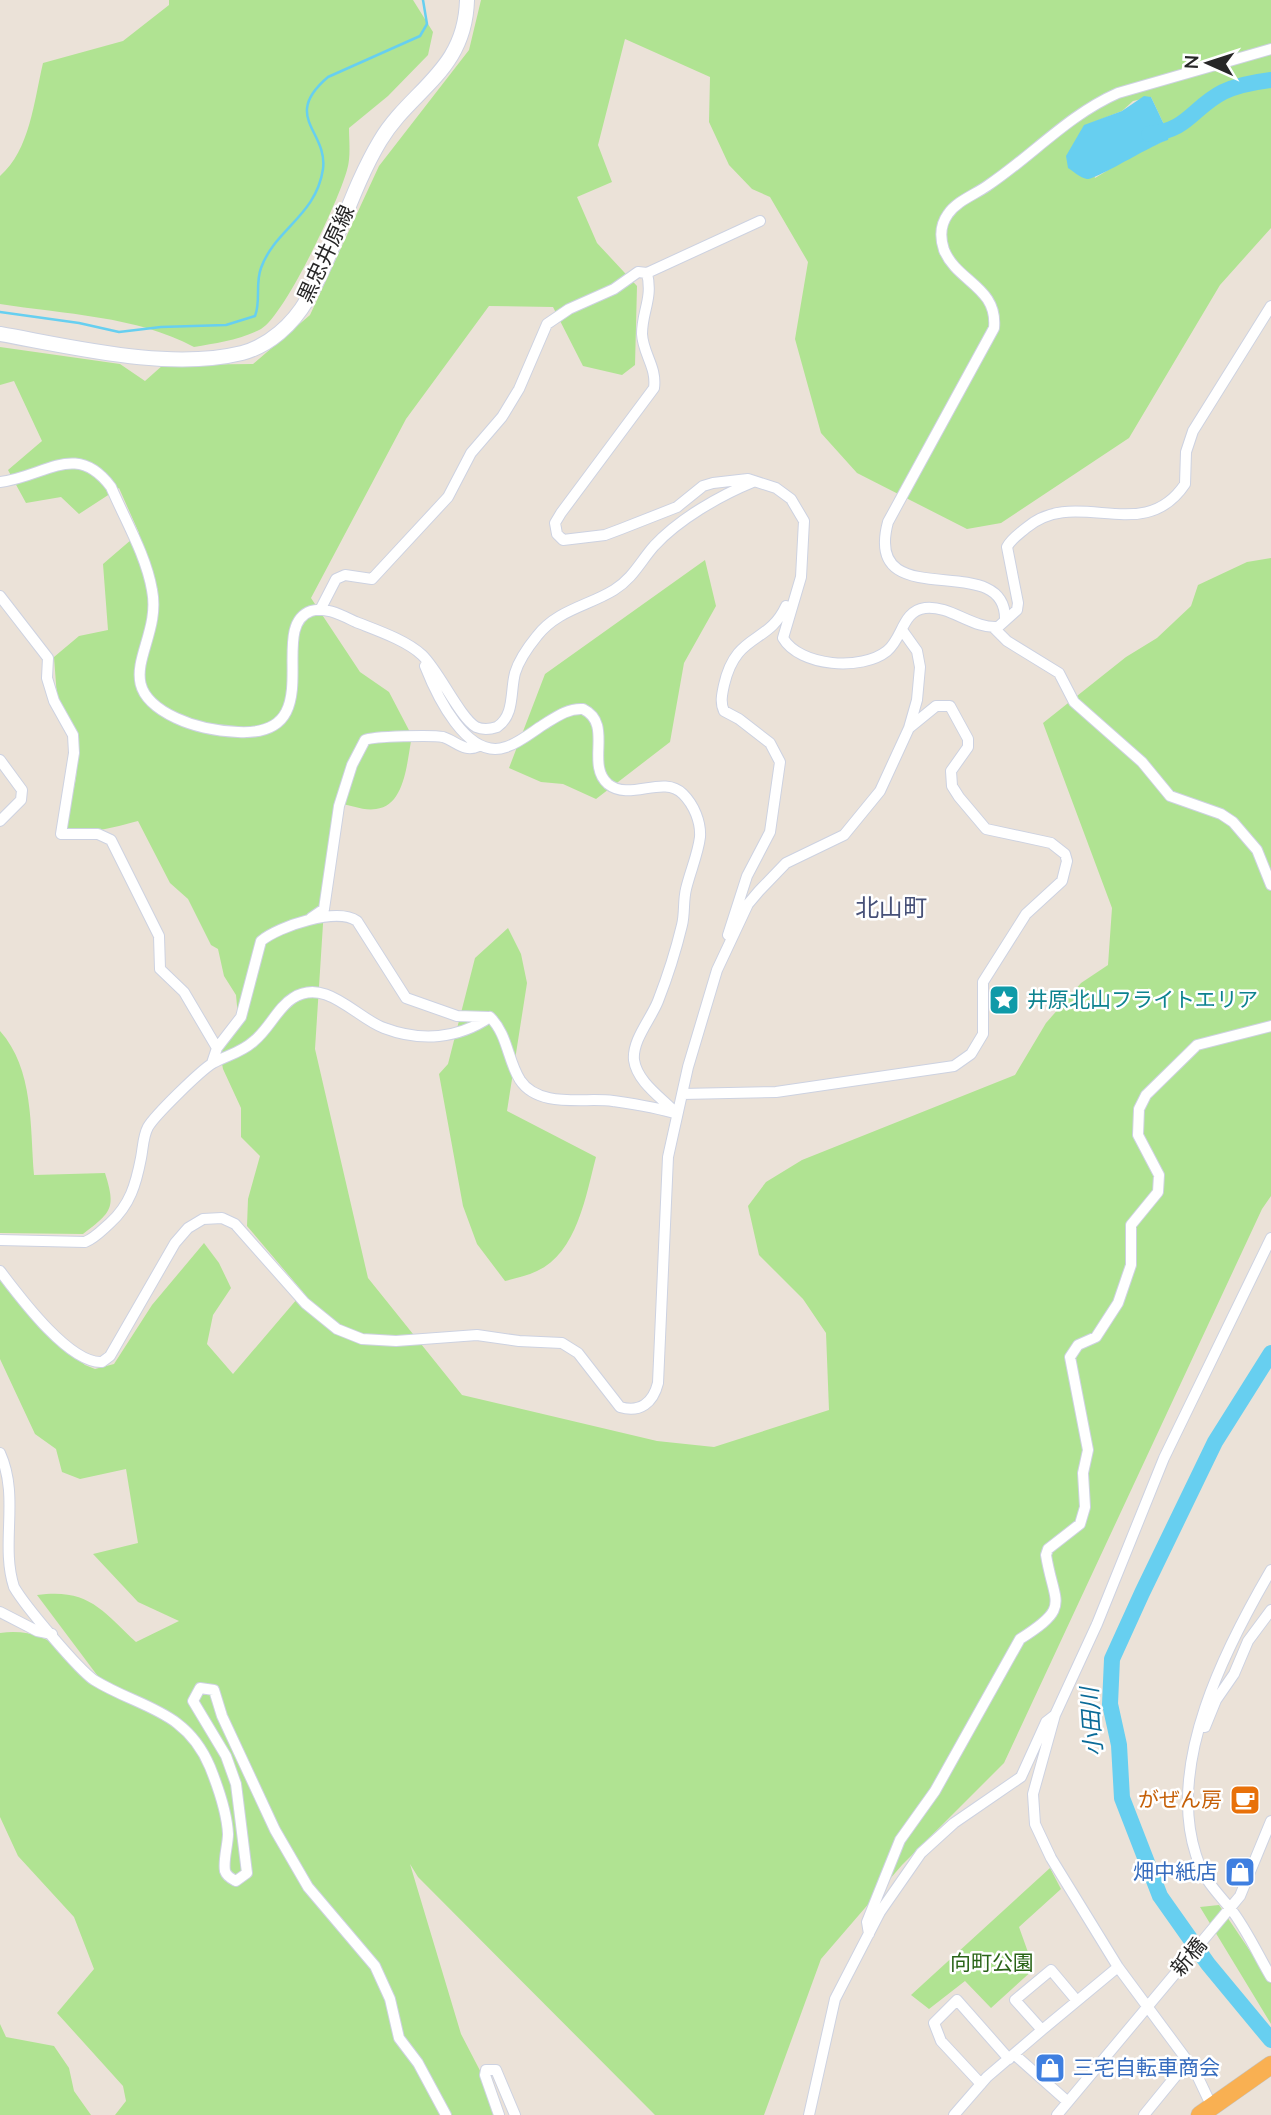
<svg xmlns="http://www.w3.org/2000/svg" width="1271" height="2115" font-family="'Nunito Sans','Noto Sans JP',sans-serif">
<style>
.green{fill:#b0e392;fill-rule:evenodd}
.water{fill:#67cff0}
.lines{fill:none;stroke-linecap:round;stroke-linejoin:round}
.stream{stroke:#67cff0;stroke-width:2.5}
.river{stroke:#67cff0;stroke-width:16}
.minor-casing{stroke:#cdd2e1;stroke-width:12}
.secondary-casing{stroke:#cdd2e1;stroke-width:16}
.trunk-casing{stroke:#c3c3c3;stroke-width:19}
.minor{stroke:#fff;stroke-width:10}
.secondary{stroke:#fff;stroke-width:14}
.trunk{stroke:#f9b052;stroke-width:18}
.labels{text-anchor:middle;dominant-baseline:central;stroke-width:5;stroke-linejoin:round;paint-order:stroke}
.street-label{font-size:21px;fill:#272727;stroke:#fff}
.culture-label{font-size:21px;fill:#0d838f;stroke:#fff;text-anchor:start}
.food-label{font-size:21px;fill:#c56008;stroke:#fff;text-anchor:end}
.shop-label{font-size:21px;fill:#366cbe;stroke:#fff;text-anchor:end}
.park-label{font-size:21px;fill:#296417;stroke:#fff}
.water-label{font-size:23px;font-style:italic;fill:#0a6b98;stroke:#fff}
.quarter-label{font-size:24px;fill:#475178;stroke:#fff}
</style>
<rect width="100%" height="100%" fill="#ebe2d8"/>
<path class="green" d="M169,0H413L433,32L428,55L388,96L349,128C349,141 351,157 347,170C339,200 285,315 261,329C240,340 216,343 194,347C137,316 63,314 0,304V176C30,150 34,101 43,63L123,41L169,5Z
M481,0H1271V228L1220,285L1129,438L1001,523L967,529L857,473L821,433L795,339L808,262L770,197L752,189L729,165L709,122L710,77L625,39L598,145L612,182L577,197L597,243L637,286L635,365L622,375L583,366L553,307L489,306L406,419L311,598L360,672L389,692L412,736C407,759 406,806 376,809C364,811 350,805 338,803L328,846L315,1049L368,1278L462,1395L657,1441L714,1447L829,1410L826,1333L803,1299L759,1255L748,1206L766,1182L802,1160L1015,1075L1046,1023L1081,983L1108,965L1112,908L1043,723L1126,657L1157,638L1191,606L1198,585L1247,562L1271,558V1196L1262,1209L1004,1763L902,1865L821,1959L764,2115H655L418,1877L410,1864L461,2034L503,2115H115L126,2101L123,2086L57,2013L94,1969L74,1917L18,1856L0,1817V1633C49,1626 71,1658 106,1687L37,1595C88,1588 102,1610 136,1642L179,1621L138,1602L93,1554L138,1543L126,1469L80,1479L62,1472L56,1449L35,1434L0,1359V1279L34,1320L85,1365L95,1369L114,1364L152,1305L204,1243L219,1263L231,1288L213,1315L207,1344L233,1374L303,1292L247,1226L248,1199L260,1156L241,1137V1108L223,1069L220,1053L239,1027L236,995L224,976L218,949L211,945L188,899L170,883L138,821C117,826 86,837 66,828L76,778L79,736L57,697L54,657L79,636L108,630L103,564L139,533L119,488L79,514L61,497L26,503L8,470L42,441L14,381L0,385V347L120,364L145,381L163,365L253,364L310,315L379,166L469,50ZM1151,97L1169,135L1168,139L1133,155L1095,178L1081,131L1084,126L1122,111L1133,101Z
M705,560L716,606L684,663L670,742L596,799L563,784L541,782L509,768L545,674Z
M508,928L521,954L527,983L507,1111L596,1157C586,1195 577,1253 537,1271C527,1276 516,1278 505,1281L477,1244L463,1206L439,1074L448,1064L475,958Z
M0,1031C34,1069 30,1127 34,1175L105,1173C116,1208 112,1212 83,1234L0,1233Z
M1050,1868L1061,1889L1019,1927L1034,1969L991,2008L965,1981L929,2009L911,1995Z
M1219,1905L1271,1982V2024L1200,1907Z
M0,2024L6,2037L54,2046L69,2068L74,2091L91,2115H0Z"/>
<path class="water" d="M1144,96L1151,97L1169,135L1168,140C1151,145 1096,180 1087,179C1080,178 1073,171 1068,168L1066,156L1084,125L1122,111Z"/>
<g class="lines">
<path class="stream" d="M0,312L79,323L119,332L161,327L226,325L255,316C261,301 255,284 261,268C275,229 316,216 323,169C328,131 281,117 328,77L420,36L427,24L423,0"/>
<path class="river" d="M1149,134C1188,131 1193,107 1223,92C1238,85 1255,82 1271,80
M1271,1353L1215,1442L1142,1593L1112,1659L1110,1704L1119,1745L1122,1798L1160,1896L1208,1964L1271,2040"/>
<g class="minor-casing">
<path id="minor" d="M647,273C653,299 642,311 642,334C643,354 657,367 654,388L561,513L555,523L557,534L563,540L605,535L621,529L677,507L703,486L713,483L748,479L776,488L791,499L804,521L801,577L783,638C800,667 862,671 887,651C903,638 902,611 925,608C950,605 973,629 998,627L1017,610L1018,603L1007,547C1011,539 1019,534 1026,528C1076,485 1143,547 1185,484L1186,452L1193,431L1271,306
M0,482C45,477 76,440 111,487C125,520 146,555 152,590C163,645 104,684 176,718C195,727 217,731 238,732C332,737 265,627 311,611C325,606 343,616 356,622C376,630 406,640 422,655C439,671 460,718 476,727C483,730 491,729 497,727C515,715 510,692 515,673C519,660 528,647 537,636C557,610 588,606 614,590C633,578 640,562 654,546C679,519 719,496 753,482
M0,596L48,658L47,678L54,701L73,735L74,753L61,834H98L111,840L159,936L160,969L184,992L217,1048L212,1063
M320,610L336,579L345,575L372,579L448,497L471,453L502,417L519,389L547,324L569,309L614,289L638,272L647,273L760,221
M1005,619C1006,547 862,618 888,522L994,328C998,287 957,282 944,250C940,238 940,225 948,214C957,201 974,195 987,186C1032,156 1068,115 1118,93L1271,49
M993,627L1007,641L1059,673L1074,702L1142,762L1170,796L1221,814L1233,822L1257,850L1271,885
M425,666C436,694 467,761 506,747C519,743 532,732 543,725C556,717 568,708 583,709C614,724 585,764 608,784C630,802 663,774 683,794C694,805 701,822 700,837C698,854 690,872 686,889C683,901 685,913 682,925C676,950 667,978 658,1001C651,1019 632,1040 634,1060C637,1082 662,1098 676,1113
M0,760L22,790L21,800L0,821
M311,918L324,909L339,806L352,765L365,740C373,736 434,735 443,737C456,741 464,753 479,746
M728,935L747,876L770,832L780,762L770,743L739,719L724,711C720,703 722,694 724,685C736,632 768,645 786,606
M217,1048L241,1017L261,941C279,926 337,907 357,921L406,998L457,1016L490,1017
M682,1094L776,1092L954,1066L971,1054L983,1034V982L1026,914L1062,881L1067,861L1065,854L1051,843L986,829L959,797L952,786L951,771L968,747V739L950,706H936L909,728
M0,1240L85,1242C95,1238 102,1230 110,1223C130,1205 136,1184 141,1158C143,1148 143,1136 148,1127C155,1115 201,1070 213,1063C227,1055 241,1053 254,1041C269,1029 278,1007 293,998C326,977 356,1018 384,1028C421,1042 458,1039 490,1017C508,1035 507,1059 520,1080C539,1109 586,1097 613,1101C634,1104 656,1107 677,1114
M0,1271C19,1296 69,1364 102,1362L110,1356L175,1243L188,1228L203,1219L222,1218L235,1224L305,1303L337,1329L362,1339L396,1341L477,1335L519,1341L562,1343L578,1353L620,1407C640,1413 653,1403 658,1383L668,1157L688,1067L717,970L748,904L759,891L786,863L844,835L880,791L909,728L917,700L920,667L917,651L902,630
M0,1453C20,1497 0,1544 14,1587C25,1606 78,1669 94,1680C139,1708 186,1709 210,1767C218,1787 227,1812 228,1834C228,1845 223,1860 225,1871C227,1877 232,1879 236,1881L247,1873L236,1784L226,1756L193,1701L200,1688L214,1690L222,1716L275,1830L308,1887L375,1966L390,1999L399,2038L418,2063L446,2115
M1271,1570C1226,1647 1166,1763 1196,1855C1204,1880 1214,1889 1230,1908C1246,1928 1258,1955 1271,1977
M0,1612L37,1631L52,1634
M1205,1727L1216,1700L1234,1674L1248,1641L1271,1610
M869,1934L867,1922L900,1840L935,1791L1020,1639C1072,1606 1054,1605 1046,1555L1048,1549L1080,1524L1085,1507L1083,1473L1088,1450L1070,1357L1078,1345L1096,1337L1118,1303L1131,1265V1225L1158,1192L1159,1175L1138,1135L1139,1109L1146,1095L1197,1045L1271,1026
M1042,2030L1077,2001
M1015,2055L1068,2102
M981,2084L941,2041L934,2023L957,2000L1009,2059
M1212,2107L1195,2071L1118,1967L1051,1858L1035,1824L1033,1794L1055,1715L1097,1624L1164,1458L1271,1238
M499,2115L485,2075L486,2070H496L515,2115
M809,2115L835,1999L880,1912L921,1853L954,1823L1021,1777L1046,1722L1055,1715
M954,2115L987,2077L1042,2030L1015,2000L1051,1970L1077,2001L1118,1967
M1057,2115L1240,1896L1271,1821
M1144,2115L1188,2061"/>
</g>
<g class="secondary-casing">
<path id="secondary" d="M0,334C73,347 169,371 242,353C269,346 293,324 307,300C336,250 350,191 380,141C411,89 465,72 467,0"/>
</g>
<g class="trunk-casing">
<path id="trunk" d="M1200,2115L1271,2065"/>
</g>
<use href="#minor" class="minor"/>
<use href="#secondary" class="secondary"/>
<use href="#trunk" class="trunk"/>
</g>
<defs>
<g id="sight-square" transform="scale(1.575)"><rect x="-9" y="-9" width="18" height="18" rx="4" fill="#0f9aa8" stroke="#fff"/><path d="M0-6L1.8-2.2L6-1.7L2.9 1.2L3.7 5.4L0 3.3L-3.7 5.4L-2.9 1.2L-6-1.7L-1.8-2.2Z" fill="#fff"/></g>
<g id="cafe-square" transform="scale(1.575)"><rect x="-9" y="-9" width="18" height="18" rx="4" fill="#e8710a" stroke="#fff"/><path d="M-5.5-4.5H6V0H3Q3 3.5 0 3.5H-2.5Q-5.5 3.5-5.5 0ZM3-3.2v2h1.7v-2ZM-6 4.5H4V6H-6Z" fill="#fff"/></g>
<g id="shop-square" transform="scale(1.575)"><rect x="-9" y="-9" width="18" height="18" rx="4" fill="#3f7fe0" stroke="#fff"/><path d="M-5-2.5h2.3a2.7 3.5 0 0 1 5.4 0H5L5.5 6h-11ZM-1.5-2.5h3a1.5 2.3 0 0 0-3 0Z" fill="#fff"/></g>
</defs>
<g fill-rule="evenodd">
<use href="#sight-square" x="1004" y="1000"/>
<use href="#cafe-square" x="1245" y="1800"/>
<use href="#shop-square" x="1240" y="1872"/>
<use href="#shop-square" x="1050" y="2068"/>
</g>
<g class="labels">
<g class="street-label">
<text transform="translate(326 254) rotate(-65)">黒忠井原線</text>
<text transform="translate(1189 1957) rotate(-50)">新橋</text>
</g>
<g class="culture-label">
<text x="1027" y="1000">井原北山フライトエリア</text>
</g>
<g class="food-label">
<text x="1222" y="1800">がぜん房</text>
</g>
<g class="shop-label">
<text x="1217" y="1872">畑中紙店</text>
<text x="1073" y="2068" text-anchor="start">三宅自転車商会</text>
</g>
<g class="park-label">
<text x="992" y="1963">向町公園</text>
</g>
<g class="water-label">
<text transform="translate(1092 1722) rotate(-94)">小田川</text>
</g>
<g class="quarter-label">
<text x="891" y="908">北山町</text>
</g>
</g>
<g transform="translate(1208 63) rotate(273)" stroke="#ffffff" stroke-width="5" paint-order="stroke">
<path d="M0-5L12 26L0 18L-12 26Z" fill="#272727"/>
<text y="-10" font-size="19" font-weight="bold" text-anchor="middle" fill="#272727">N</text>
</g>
</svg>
